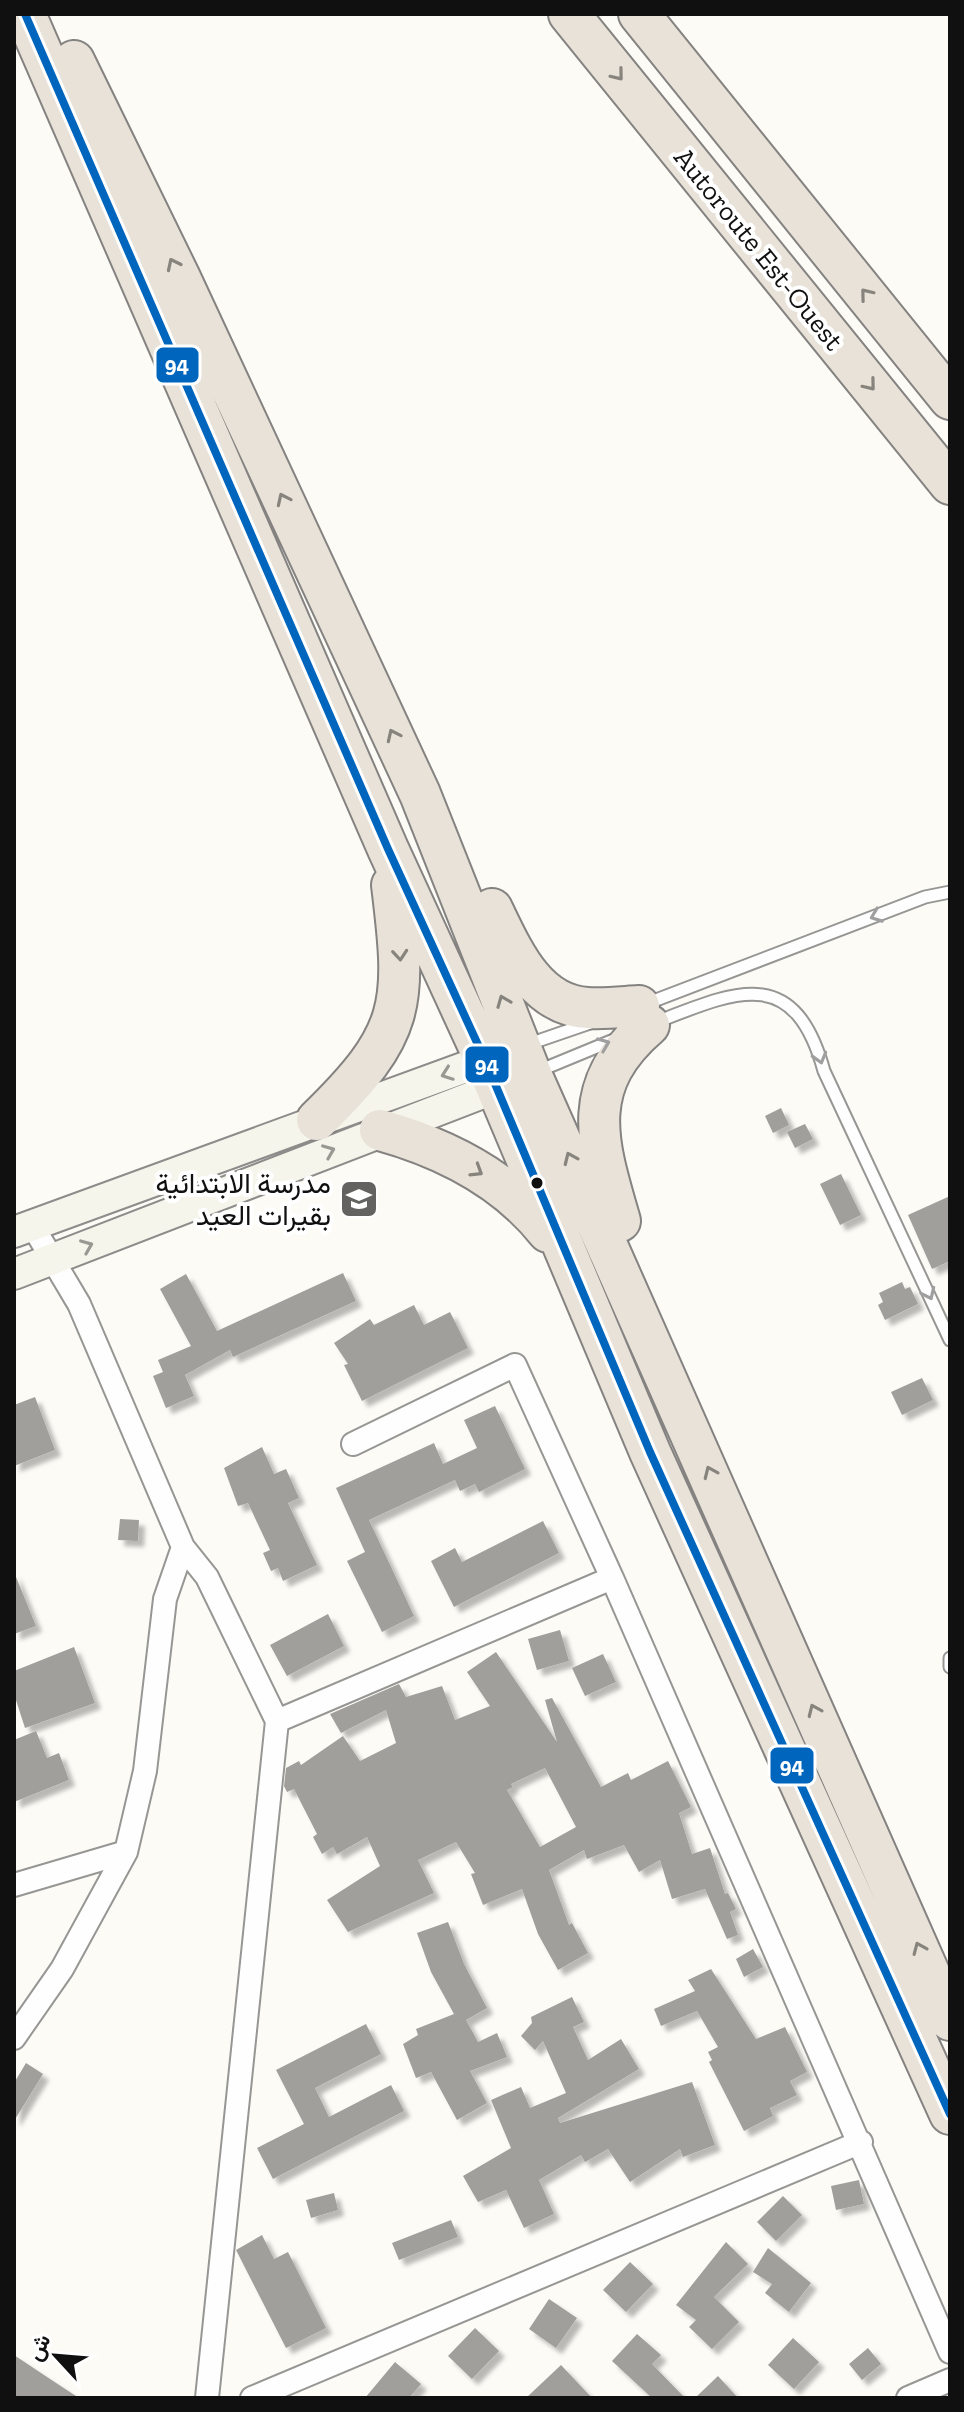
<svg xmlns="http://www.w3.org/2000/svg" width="964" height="2412" font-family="'Zilla Slab',Vazirmatn,serif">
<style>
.building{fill:#a09f9b;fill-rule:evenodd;filter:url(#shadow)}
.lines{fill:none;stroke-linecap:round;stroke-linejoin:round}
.lane-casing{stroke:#969694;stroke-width:15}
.street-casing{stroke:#969694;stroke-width:26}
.secondary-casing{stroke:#8d8c8a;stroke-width:34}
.highway-casing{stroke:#848381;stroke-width:44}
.lane{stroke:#fffefe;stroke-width:11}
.street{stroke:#fffefe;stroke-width:22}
.secondary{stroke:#f5f5ec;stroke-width:30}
.highway{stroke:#e9e2d8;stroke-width:40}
.bus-1-casing{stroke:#fff;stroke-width:14}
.bus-1{stroke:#0065bd;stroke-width:8}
.oneway{stroke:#87847e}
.oneway2{stroke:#9f9f9f}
.oneway3{stroke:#999994}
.bus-dot{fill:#101010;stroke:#fff;stroke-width:3}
.labels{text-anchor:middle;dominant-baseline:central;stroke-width:8;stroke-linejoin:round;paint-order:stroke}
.street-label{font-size:28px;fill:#101010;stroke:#fff}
.poi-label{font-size:28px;fill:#101010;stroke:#fff;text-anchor:end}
.line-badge{stroke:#fff;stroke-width:3}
.badge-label{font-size:22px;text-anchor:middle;font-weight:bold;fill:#fff}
</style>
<defs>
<filter id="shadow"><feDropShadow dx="6" dy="6" stdDeviation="2" flood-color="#0004"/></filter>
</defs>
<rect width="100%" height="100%" fill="#fcfbf6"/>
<path class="building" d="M781,1108L789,1125L773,1133L765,1116Z
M805,1124L813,1139L795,1148L787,1132Z
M841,1174L861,1215L840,1225L820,1184Z
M950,1196V1261L932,1269L908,1215Z
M343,1273L356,1301L233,1357L230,1350L185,1375L194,1396L166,1408L153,1376L163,1372L158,1360L191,1346L160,1289L186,1274L217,1331Z
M902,1282L905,1289L910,1287L918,1304L885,1320L878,1305L883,1302L879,1293Z
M414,1305L424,1325L450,1312L468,1348L362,1401L344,1365L348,1364L334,1343L370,1319L374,1325Z
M922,1378L933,1400L902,1415L891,1392Z
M35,1397L55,1450L14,1466V1405Z
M495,1406L525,1469L479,1492L475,1484L460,1491L455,1480L369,1520L414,1616L382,1632L347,1561L365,1552L336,1488L434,1443L443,1464L477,1448L464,1420Z
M262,1447L274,1474L286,1469L299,1498L288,1503L317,1565L283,1581L278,1568L271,1571L263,1553L270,1550L248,1503L238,1506L224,1468Z
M120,1519L139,1520L138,1541L118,1540Z
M543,1521L559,1553L454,1607L431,1561L455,1548L462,1562Z
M14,1572L36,1626L14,1634Z
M328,1614L344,1646L287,1676L270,1645Z
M560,1630L569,1661L537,1670L528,1639Z
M74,1647L95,1703L25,1728L14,1694V1671Z
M496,1652L557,1742L545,1700L552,1698L601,1787L628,1773L631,1780L668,1761L691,1807L679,1813L692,1854L710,1848L725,1894L728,1893L736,1909L730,1912L738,1935L727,1939L705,1889L672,1899L660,1860L639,1872L624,1845L587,1859L584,1850L549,1870L569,1925L572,1923L588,1953L558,1970L538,1934L522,1889L483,1905L471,1874L475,1873L456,1842L418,1860L434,1893L348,1932L327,1900L380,1866L367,1837L337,1854L333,1847L322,1854L313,1837L317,1834L294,1789L287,1792L284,1786L286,1768L299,1761L301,1765L343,1736L360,1761L396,1743L386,1710L341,1733L330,1714L399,1684L406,1697L442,1686L455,1720L490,1706L467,1672ZM545,1768L576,1827L540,1847L507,1790L513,1787L511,1784Z
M603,1654L616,1682L585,1696L572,1668Z
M36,1731L47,1758L59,1753L69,1780L14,1802V1740Z
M448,1922L464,1964L487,2008L466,2020L478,2042L497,2033L507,2057L470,2071L487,2103L457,2120L431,2072L416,2078L403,2044L418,2035L416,2029L454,2014L431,1972L417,1933Z
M753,1949L763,1967L744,1977L736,1959Z
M711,1969L756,2039L785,2027L807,2072L790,2081L797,2095L770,2108L773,2116L744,2131L709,2062L712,2060L708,2052L718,2047L697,2011L661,2026L654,2009L695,1991L688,1980Z
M572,1997L584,2022L573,2027L588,2060L621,2039L639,2069L558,2118L560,2123L692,2082L715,2145L683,2157L680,2149L630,2182L608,2149L585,2162L581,2155L539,2180L554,2214L524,2228L506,2190L478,2202L463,2176L511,2148L491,2100L521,2087L530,2108L566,2093L543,2041L535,2050L521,2036L532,2023L531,2017Z
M366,2024L381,2054L315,2088L329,2117L391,2085L404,2111L273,2179L257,2148L304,2124L276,2070Z
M26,2063L43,2074L14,2121V2083Z
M859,2180L864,2204L836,2210L831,2186Z
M334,2193L338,2210L311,2218L306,2200Z
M783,2196L802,2215L776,2241L757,2222Z
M451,2220L458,2237L399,2260L392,2243Z
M262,2235L274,2259L288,2252L326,2328L286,2348L236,2250Z
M726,2242L748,2264L714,2297L739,2322L712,2349L689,2327L696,2320L676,2305Z
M768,2248L811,2283L789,2312L765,2293L772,2284L753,2272Z
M630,2262L653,2284L626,2312L603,2290Z
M549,2299L577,2318L556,2348L529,2329Z
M475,2328L499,2351L472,2379L448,2356Z
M637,2334L661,2355L652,2364L685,2398H652L612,2361Z
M793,2338L819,2362L794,2389L768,2365Z
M868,2348L881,2364L862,2380L849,2364Z
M14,2355L47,2377L79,2398H14Z
M395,2362L421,2384L409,2398H365Z
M561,2365L592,2398H526Z
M718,2376L738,2398H695Z"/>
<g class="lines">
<g class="lane-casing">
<path id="lane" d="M643,1005L925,897L950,892
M654,1023C736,991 794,963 824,1071L950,1340
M526,1045L593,1022
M536,1072L616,1039
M950,1658V1667"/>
</g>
<g class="street-casing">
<path id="street" d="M32,1225L79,1304L183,1547L207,1577L277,1721L207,2398
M353,1444L515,1365L612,1578
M277,1721L612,1578L950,2352
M14,1885L126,1852
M14,2038L62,1969L126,1852L145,1771L165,1599L183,1547
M252,2398L861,2142
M908,2398L950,2380"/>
</g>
<g class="secondary-casing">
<path id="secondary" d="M14,1232L504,1053
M14,1274L516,1080"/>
</g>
<g class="highway-casing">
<path id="highway" d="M25,14L388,849L485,1060L650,1452L950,2114
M569,14L950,484
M639,14L950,399
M74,61L180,278L420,794L531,1074L950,2020
M492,909C512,950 535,1006 588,1008C605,1009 622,1007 639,1006
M317,1120C406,1033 407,1006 392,885
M380,1130C445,1148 505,1178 548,1232
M620,1221C597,1142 578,1086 649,1025"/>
</g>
<use href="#lane" class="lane"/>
<use href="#street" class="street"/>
<use href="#secondary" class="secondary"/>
<use href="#highway" class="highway"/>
<g class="bus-1-casing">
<path id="bus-1" d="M25,14L388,849L485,1060L650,1452L950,2114"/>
</g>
<use href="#bus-1" class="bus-1"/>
</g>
<defs><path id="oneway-chevron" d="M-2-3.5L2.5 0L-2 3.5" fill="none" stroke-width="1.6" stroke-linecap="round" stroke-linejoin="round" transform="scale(2)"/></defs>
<g class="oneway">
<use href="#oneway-chevron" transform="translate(618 75) rotate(51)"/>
<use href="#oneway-chevron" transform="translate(173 264) rotate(-116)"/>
<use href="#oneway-chevron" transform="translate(866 294) rotate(-129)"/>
<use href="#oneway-chevron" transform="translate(870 385) rotate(51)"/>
<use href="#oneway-chevron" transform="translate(283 499) rotate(-115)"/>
<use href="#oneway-chevron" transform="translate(393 735) rotate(-115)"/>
<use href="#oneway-chevron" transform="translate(400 955) rotate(85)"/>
<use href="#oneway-chevron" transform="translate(503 1001) rotate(-112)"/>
<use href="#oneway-chevron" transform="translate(570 1158) rotate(-114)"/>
<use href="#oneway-chevron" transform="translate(477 1171) rotate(32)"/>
<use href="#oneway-chevron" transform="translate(710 1472) rotate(-114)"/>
<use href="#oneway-chevron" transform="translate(814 1710) rotate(-114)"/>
<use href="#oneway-chevron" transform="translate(919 1948) rotate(-113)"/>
</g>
<g class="oneway2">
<use href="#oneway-chevron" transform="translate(876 916) rotate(159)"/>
<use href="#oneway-chevron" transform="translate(604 1044) rotate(-22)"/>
<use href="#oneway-chevron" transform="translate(820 1058) rotate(74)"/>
<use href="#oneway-chevron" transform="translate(929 1294) rotate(65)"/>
</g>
<g class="oneway3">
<use href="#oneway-chevron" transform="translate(447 1074) rotate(160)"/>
<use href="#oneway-chevron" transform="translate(329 1151) rotate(-22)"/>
<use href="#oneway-chevron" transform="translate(87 1246) rotate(-22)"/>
</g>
<defs>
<g id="school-square" transform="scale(2)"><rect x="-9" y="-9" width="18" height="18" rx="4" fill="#636260" stroke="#fff"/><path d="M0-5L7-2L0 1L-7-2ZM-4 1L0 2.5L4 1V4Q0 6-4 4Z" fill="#fff"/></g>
</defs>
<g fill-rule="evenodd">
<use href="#school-square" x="359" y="1199"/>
</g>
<circle class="bus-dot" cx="537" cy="1183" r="7"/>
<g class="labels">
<g class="street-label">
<text transform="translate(759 249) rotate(51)">Autoroute Est-Ouest</text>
</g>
<g class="poi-label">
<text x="331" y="1183">مدرسة الابتدائية<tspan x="331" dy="32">بقيرات العيد</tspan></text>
</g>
</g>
<g class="line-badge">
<rect x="155" y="346" width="45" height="38" rx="8" fill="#0065bd"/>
<rect x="464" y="1045" width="46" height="39" rx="8" fill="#0065bd"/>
<rect x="769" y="1746" width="46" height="39" rx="8" fill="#0065bd"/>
</g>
<g class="badge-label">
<text x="177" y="372">94</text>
<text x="487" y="1072">94</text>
<text x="792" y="1773">94</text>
</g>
<rect width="964" height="2412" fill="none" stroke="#101010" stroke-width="32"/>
<g transform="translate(56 2356) rotate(296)" stroke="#ffffff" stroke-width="6" paint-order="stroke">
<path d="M0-6L14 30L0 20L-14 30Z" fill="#101010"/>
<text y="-12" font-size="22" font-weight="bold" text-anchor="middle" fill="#101010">ش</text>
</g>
</svg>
